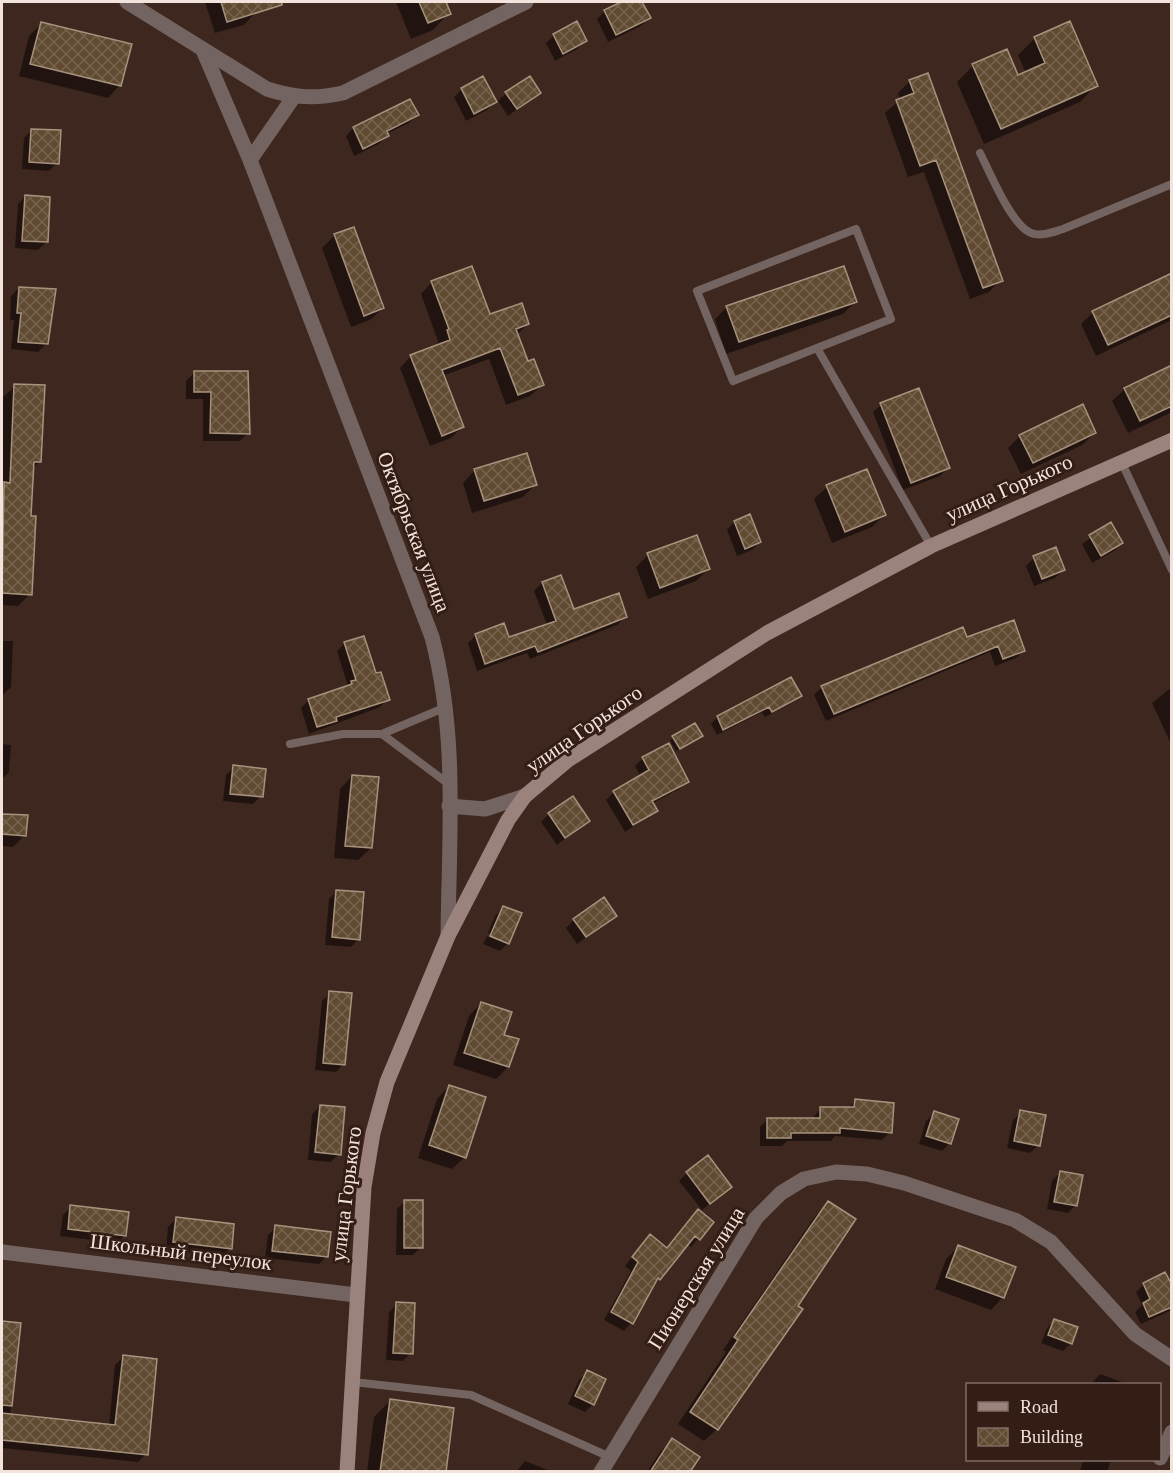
<svg xmlns="http://www.w3.org/2000/svg" width="1173" height="1473" font-family="'Times New Roman',serif">
<style>
.shadow{fill:#0007}
.building{fill:url(#building-cross-hatch);stroke:#a7927d;stroke-width:1.5}
.lines{fill:none;stroke-linecap:round;stroke-linejoin:round}
.service{stroke:#746461;stroke-width:8}
.minor{stroke:#746461;stroke-width:15}
.tertiary{stroke:#746461;stroke-width:15}
.secondary{stroke:#9c827d;stroke-width:15}
.labels{text-anchor:middle;dominant-baseline:central;stroke-width:6;stroke-linejoin:round;paint-order:stroke}
.street-label{font-size:21px;fill:#f3e3dd;stroke:#341d15}
</style>
<defs>
<pattern id="building-cross-hatch" width="8" height="8" patternUnits="userSpaceOnUse" patternTransform="scale(1.5)"><rect width="8" height="8" fill="#604a32"/><path d="M0 0l8 8M0 8l8-8" fill="none" stroke="#77644f"/></pattern>
</defs>
<rect width="100%" height="100%" fill="#3e271e"/>
<path class="shadow" d="M205,2H252L256,12L244,25L215,33Z
M396,2H444L449,13L433,30L411,39Z
M624,2H641L649,18L641,26L608,42L597,19L605,11Z
M1069,23L1096,85L1080,102L984,144L957,82L973,66L1017,76L1026,73L1018,55L1034,39Z
M41,24L120,85L108,98L19,76L29,36Z
M576,24L585,41L577,49L555,61L546,43L554,35Z
M482,78L495,102L487,110L466,121L454,97L462,89Z
M910,81L1001,280L989,292L970,299L924,172L908,177L885,113L900,100L898,93Z
M506,93H539L508,116L498,101Z
M410,101L417,115L409,123L386,134L387,136L379,144L354,156L346,136L353,128Z
M32,130L57,163L49,171L22,169L24,138Z
M26,196L46,242L38,250L15,248L18,204Z
M354,229L383,308L370,320L351,327L322,248L334,236Z
M1172,281V320L1096,356L1081,324L1093,312Z
M432,282L490,316L528,324L517,335L527,363L542,385L530,396L506,405L489,359L442,376L462,427L451,438L430,446L400,368L411,356L437,346L438,341L421,294Z
M19,288L46,344L38,352L11,349L14,320H10L11,296Z
M855,302L843,314L726,354L715,319L727,307Z
M1172,366V412L1128,433L1112,401L1125,389Z
M194,373L248,433L240,441H203V399H186V381Z
M15,386L40,461L33,469L30,594L18,606L2,605L3,397Z
M881,405L948,468L940,476L903,490L873,412Z
M1095,433L1082,445L1021,474L1008,448L1020,436Z
M475,470L535,485L523,497L472,513L463,483Z
M866,471L884,515L872,527L832,543L814,499L827,487Z
M734,522L760,542L752,550L737,556L727,530Z
M1111,524L1122,543L1114,551L1092,563L1082,544Z
M1055,549L1063,570L1055,578L1034,586L1026,566L1034,558Z
M648,555L709,568L696,581L648,599L636,567Z
M560,577L573,611L625,617L617,625L530,659L527,653L477,671L468,643L476,635L508,639L547,625L534,591L542,583Z
M966,639L1024,650L1016,658L995,666L990,652L826,721L814,695L822,687Z
M2,641H13L11,687L3,695Z
M345,643L375,675L388,699L380,707L309,734L301,708L309,700L348,686L337,651Z
M791,679L800,696L793,702L765,717L762,712L717,735L711,724L717,717Z
M1172,687V746L1152,703Z
M673,737L697,739L676,751L670,741Z
M2,744L11,745L9,772L2,779Z
M643,758L687,781L679,789L651,804L656,811L625,832L606,800L614,792L641,777L635,766Z
M234,767L261,796L253,804L223,801L226,775Z
M352,776L371,848L358,860L334,858L340,789Z
M549,814L588,821L557,845L541,822Z
M2,815L26,816L25,835L13,847L2,846Z
M337,891L359,939L351,947L325,945L329,899Z
M503,908L508,943L500,951L483,944L487,936L506,944V941L488,933L495,916Z
M615,916L577,944L566,928L574,920Z
M330,993L344,1064L336,1072L315,1070L322,1001Z
M481,1003L503,1036L508,1067L496,1079L453,1065L469,1016Z
M449,1086L465,1157L452,1169L418,1158L437,1099Z
M855,1101L890,1132L882,1140L835,1136L831,1141H787L782,1146H760V1127L768,1119H812L820,1109H847Z
M320,1106L339,1154L331,1162L308,1160L312,1114Z
M1021,1112L1038,1145L1030,1153L1007,1148L1013,1120Z
M934,1113L950,1143L942,1151L919,1144L926,1121Z
M687,1173L730,1187L702,1210L679,1181Z
M1060,1173L1076,1205L1068,1213L1047,1209L1052,1181Z
M405,1201L421,1247L413,1255H396L397,1209Z
M828,1203L796,1306L801,1309L717,1429L704,1441L678,1424L726,1352L723,1350L816,1215Z
M71,1207L125,1235L117,1243L60,1236L63,1215Z
M698,1211L712,1223L691,1247L687,1244L651,1287L631,1323L624,1331L604,1320L631,1271L625,1266L642,1244L666,1249Z
M176,1219L230,1248L222,1256L166,1250L168,1227Z
M276,1227L327,1256L319,1264L265,1258L268,1235Z
M958,1247L1003,1297L991,1310L935,1289L946,1259Z
M1172,1282V1310L1141,1324L1135,1312L1142,1305L1136,1292L1144,1284Z
M397,1304L411,1353L403,1361L386,1360L389,1312Z
M1055,1320L1071,1343L1063,1351L1041,1343L1047,1328Z
M2,1323L19,1324L10,1416L109,1426L115,1365L123,1357L146,1454L138,1462L2,1448Z
M587,1372L593,1404L585,1412L568,1404L579,1380Z
M1100,1374L1122,1382L1121,1384H1091Z
M390,1401L445,1472H367L374,1417Z
M672,1440L689,1472H647L660,1452Z
M1083,1460H1111L1107,1472H1080Z
M525,1461L548,1470V1472H516Z"/>
<path class="building" d="M221,2H282V5L227,22Z
M419,2H446L451,14L428,23Z
M621,2H642L651,18L616,35L604,10Z
M577,21L587,41L563,54L553,34Z
M1070,21L1098,86L1001,129L972,64L1007,49L1018,75L1045,63L1034,37Z
M41,22L132,44L121,86L30,64Z
M928,73L1003,281L983,288L936,160L920,166L896,100L914,93L909,80Z
M483,76L497,102L474,114L461,88Z
M530,76L541,93L517,109L505,92Z
M410,99L419,115L387,131L389,136L363,149L353,127Z
M31,129L61,130L59,164L29,162Z
M25,195L50,197L48,242L22,241Z
M354,227L384,308L364,316L334,234Z
M472,266L490,314L522,303L529,324L516,329L528,361L534,359L544,385L518,395L500,348L442,370L464,427L442,436L410,355L450,340L447,330L449,329L431,281Z
M844,266L857,302L739,342L726,306Z
M1172,273V315L1108,345L1092,311Z
M19,287L56,289L48,344L18,342L21,313H17Z
M1172,365V406L1140,421L1124,388Z
M194,371H248L250,434L210,433L211,392H194Z
M14,384L45,385L41,462H34L31,516H36L32,595L2,593L4,482L10,483Z
M919,388L950,468L911,483L880,403Z
M1083,404L1096,433L1033,463L1019,435Z
M527,453L537,485L484,501L474,469Z
M867,469L886,515L845,532L826,485Z
M750,514L761,542L745,549L734,521Z
M1111,522L1123,543L1101,556L1089,535Z
M697,535L710,569L660,588L647,553Z
M1056,547L1065,570L1042,579L1033,556Z
M561,575L574,609L619,593L627,617L538,652L535,646L485,664L475,634L504,623L509,637L556,621L542,582Z
M1014,620L1025,651L1003,659L998,646L834,714L821,686L963,627L967,637Z
M364,636L376,673L381,672L390,700L336,717L337,721L317,727L308,699L352,684L351,681L356,680L344,642Z
M791,677L802,696L772,712L769,707L723,730L717,716Z
M695,723L703,736L680,749L672,736Z
M669,743L689,782L652,801L658,811L633,825L613,791L649,770L642,757Z
M233,765L266,769L263,797L230,794Z
M352,775L379,777L372,848L345,846Z
M573,796L590,821L565,838L548,813Z
M2,814L28,815L26,836L2,834Z
M336,890L364,892L360,940L332,937Z
M604,897L617,916L586,937L573,919Z
M503,906L522,913L509,944L490,936Z
M329,991L352,993L345,1065L323,1063Z
M481,1002L512,1012L504,1035L519,1039L509,1067L464,1053Z
M449,1085L486,1097L466,1158L429,1145Z
M855,1099L894,1103L892,1133L840,1128V1133H791V1138H767V1118H820V1107H854Z
M320,1105L345,1107L341,1155L315,1152Z
M1020,1110L1046,1115L1040,1146L1014,1141Z
M934,1111L959,1119L951,1144L926,1136Z
M708,1155L732,1187L710,1204L686,1172Z
M1060,1171L1083,1175L1077,1206L1054,1202Z
M404,1200H423V1248H404Z
M828,1201L856,1219L798,1306L803,1309L718,1430L690,1412L738,1340L734,1337Z
M70,1205L129,1212L126,1236L68,1229Z
M698,1209L714,1222L700,1240L695,1236L660,1280L658,1278L633,1324L611,1312L638,1262L632,1257L650,1234L667,1248Z
M176,1217L234,1224L232,1249L173,1242Z
M275,1225L331,1232L328,1257L272,1251Z
M958,1245L1016,1267L1004,1298L946,1277Z
M1165,1272L1172,1285V1307L1149,1317L1143,1303L1150,1299L1143,1283Z
M396,1302L415,1303L413,1354L393,1353Z
M1054,1319L1078,1327L1072,1344L1048,1335Z
M2,1321L21,1323L12,1406L2,1405Z
M123,1355L157,1359L148,1455L2,1440V1413L115,1425Z
M587,1370L606,1379L594,1405L575,1396Z
M390,1399L454,1408L446,1472H380Z
M672,1438L700,1457L690,1472H650Z"/>
<g class="lines">
<path class="service" d="M980,153C990,172 1011,225 1031,233C1041,237 1053,232 1063,229L1172,184
M817,348L733,381L697,291L856,229L891,319L817,348L931,546
M1121,461L1172,570
M382,734L450,785
M290,744L343,734H382L446,707
M353,1382L471,1395L610,1457"/>
<path class="minor" d="M203,50L250,160L432,637C458,736 449,835 448,936
M250,160L293,98
M449,806L485,809L525,796
M2,1252L356,1295
M1160,1458L1172,1432
M601,1472L756,1218L781,1193L804,1179L836,1172L867,1174L904,1183L1015,1220L1051,1242L1135,1334L1172,1359"/>
<path class="tertiary" d="M127,2L267,89C295,98 315,99 343,93L526,2"/>
<path class="secondary" d="M347,1472L364,1187L373,1133L387,1082L448,936L508,820L525,796L568,760L767,633L931,546L1172,440"/>
</g>
<g class="labels">
<g class="street-label">
<text transform="translate(1009 488) rotate(-24)">улица Горького</text>
<text transform="translate(414 532) rotate(69)">Октябрьская улица</text>
<text transform="translate(584 729) rotate(-35)">улица Горького</text>
<text transform="translate(346 1194) rotate(-83)">улица Горького</text>
<text transform="translate(181 1252) rotate(7)">Школьный переулок</text>
<text transform="translate(696 1278) rotate(-58)">Пионерская улица</text>
</g>
</g>
<rect width="1173" height="1473" fill="none" stroke="#f3e3dd" stroke-width="6"/>
<rect x="966" y="1383" width="195" height="78" fill="#341d15" stroke="#806c65" stroke-width="1.5"/>
<rect x="978" y="1402" width="30" height="9" fill="#9c827d" stroke="#806c65" stroke-width="1.5"/>
<text x="1020" y="1413" font-size="18" fill="#f3e3dd">Road</text>
<rect x="978" y="1428" width="30" height="18" fill="url(#building-cross-hatch)" stroke="#806c65" stroke-width="1.5"/>
<text x="1020" y="1443" font-size="18" fill="#f3e3dd">Building</text>
</svg>
